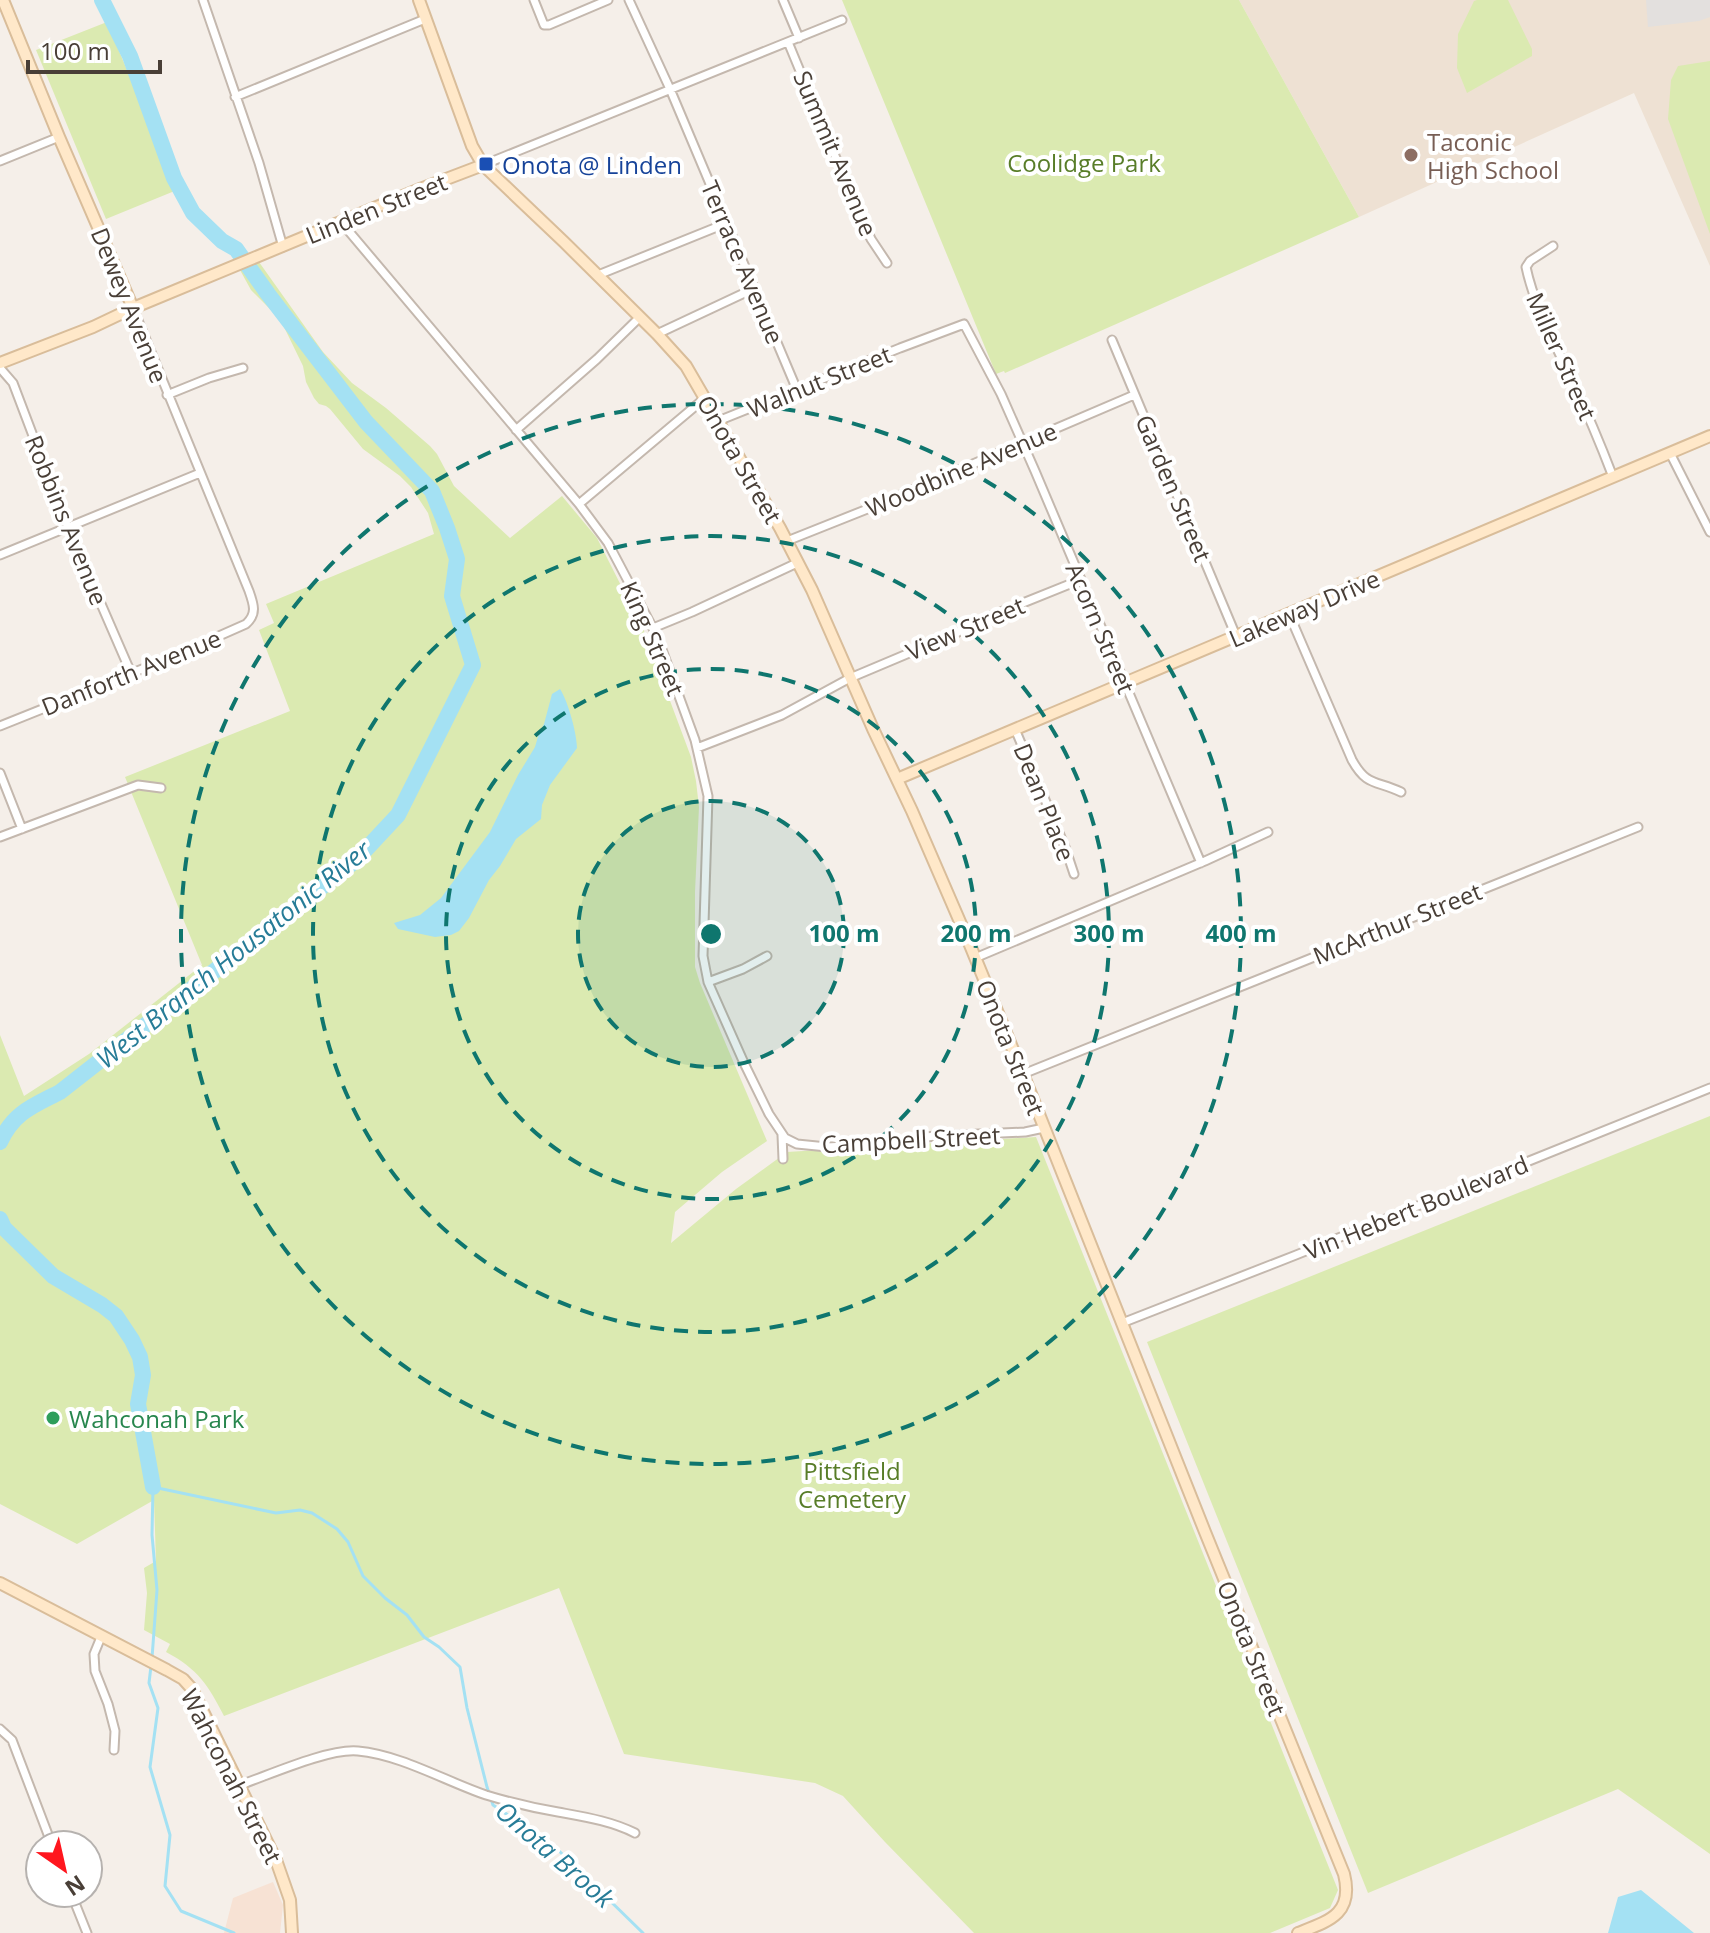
<svg xmlns="http://www.w3.org/2000/svg" width="1710" height="1933" font-family="'Open Sans',sans-serif">
<style>
.commercial{fill:#f7e2d4}
.education{fill:#eee1d3}
.green{fill:#dbeab1}
.parking{fill:#e3e0de}
.water{fill:#a4e1f3}
.lines{fill:none;stroke-linecap:round;stroke-linejoin:round}
.stream{stroke:#a4e1f3;stroke-width:3}
.river{stroke:#a4e1f3;stroke-width:16}
.street-casing{stroke:#c4b8ae;stroke-width:11}
.secondary-casing{stroke:#d9bd9a;stroke-width:14}
.street{stroke:#fff;stroke-width:7}
.secondary{stroke:#ffe8c9;stroke-width:10}
.ring{fill:none;stroke:#0f766e;stroke-width:4;stroke-dasharray:14 10}
.education-dot{fill:#8d6e63;stroke:#fff;stroke-width:3}
.transit-dot{fill:#1a4fb4;stroke:#fff;stroke-width:3}
.leisure-dot{fill:#2e9e5b;stroke:#fff;stroke-width:3}
.labels{text-anchor:middle;dominant-baseline:central;stroke-width:8;stroke-linejoin:round;paint-order:stroke}
.education-label{font-size:24px;fill:#785e54;stroke:#fff;text-anchor:start}
.street-label{font-size:24px;fill:#493f37;stroke:#fff}
.park-label{font-size:24px;fill:#587d28;stroke:#fff}
.transit-label{font-size:24px;fill:#164399;stroke:#fff;text-anchor:start}
.leisure-label{font-size:24px;fill:#27864d;stroke:#fff;text-anchor:start}
.water-label{font-size:26px;font-style:italic;fill:#277c97;stroke:#fff}
.centre{fill:#0f766e;stroke:#fff;stroke-width:4}
.ring-label{font-size:24px;text-anchor:middle;font-weight:bold;fill:#0f766e;stroke:#fff;stroke-width:8;stroke-linejoin:round;paint-order:stroke}
</style>
<rect width="100%" height="100%" fill="#f5efe9"/>
<path class="commercial" d="M273,1882L283,1905L280,1933H224L233,1898Z"/>
<path class="education" d="M1239,0H1710V266L1634,93L1359,217Z"/>
<path class="green" d="M842,0H1239L1359,217L1005,373L1004,371L996,374Z
M1477,0H1508L1532,49V56L1467,93L1457,68L1458,34L1474,1Z
M107,22L177,190L106,219L36,50Z
M1710,61V234L1668,119L1671,80L1678,66Z
M259,262L323,352L352,383L386,408L430,446L437,454L454,486L510,538L562,496L597,538L644,631L691,757L696,781L699,807L695,892V967L700,983L767,1141L722,1172L675,1212L671,1243L736,1189L787,1152L1036,1137L1338,1890L1330,1908L1270,1933H974L885,1842L843,1796L815,1783L624,1754L559,1588L224,1716C208,1685 198,1669 166,1652L170,1644L144,1630L147,1593L144,1568L156,1561L154,1500L77,1544L0,1504V1035L24,1096L89,1054L202,965L125,777L290,711L259,630L274,623L266,604L434,534L428,513L411,487L400,476L363,449L330,409L326,406L319,404L314,398L306,382L303,366L284,327L276,315L251,290L240,270Z
M1710,1116V1854L1618,1789L1368,1893L1147,1342Z"/>
<path class="parking" d="M1646,0H1710V17L1699,21L1648,27Z"/>
<path class="water" d="M560,689C568,701 577,734 577,748L550,785L542,805L541,819L516,839L500,866L489,880L469,918L459,931L451,935L435,937L398,929L394,923L420,915L441,898L490,832L518,775L535,747L539,733L544,724L552,694Z
M1641,1890L1694,1933H1608L1618,1897Z"/>
<g class="lines">
<path class="stream" d="M152,1658L157,1590L152,1535L153,1487L276,1513L300,1510L312,1513L337,1529L348,1542L363,1576L385,1598L407,1615L424,1637L439,1647L460,1667L467,1708L487,1787L493,1805L554,1846L643,1933
M151,1666L149,1683L158,1708L150,1767L170,1835L165,1886L181,1911L234,1933"/>
<path class="river" d="M0,1142C14,1112 33,1106 60,1092L355,861L398,815L473,665L452,596L457,559L447,528L432,491L366,422L268,294L236,249L222,241L193,213L174,178L130,56L102,0
M0,1219L4,1228L53,1276L102,1305L116,1316L132,1340L140,1357L143,1375L138,1404L153,1487"/>
<g class="street-casing">
<path id="street" d="M203,0L259,163L283,247
M534,0L544,25H549L608,0
M629,0L670,89L797,390
M783,0L799,38
M788,42L850,192L871,239L887,263
M235,97L425,19
M0,161L59,137
M483,165L842,20
M341,222L579,504L608,543L657,636L695,740L708,796L703,956L708,982L744,1063L769,1114L785,1138L797,1144L827,1147L882,1144L934,1136L1025,1132L1044,1128
M1553,246L1530,261L1526,267C1534,305 1554,342 1571,378C1586,410 1600,443 1613,477
M598,275L727,223
M657,334L755,288
M1112,340L1236,636
M0,368L13,383L68,528L131,673
M167,395L209,378L243,368
M718,421L900,348L964,324L1001,394L1035,471L1201,863
M516,430L597,359L640,317
M1670,453L1710,532
M579,504L705,398
M787,541L870,508L1134,395
M0,555L200,473
M1289,614L1352,760C1367,787 1376,780 1401,792
M653,628L692,612L797,563
M0,726L167,659L246,624C257,614 254,605 249,591L133,308
M1015,729L1065,847L1074,874
M697,748L782,715L850,678L952,635L993,615L1080,580
M0,773L22,829
M0,837L138,785L161,788
M975,958L1205,861L1268,832
M708,982L743,969L767,956
M1023,1074L1638,827
M782,1135L783,1159
M1122,1323L1296,1255L1710,1088
M101,1637L94,1654L95,1671L108,1704L115,1731L114,1750
M0,1729L12,1740L52,1845
M240,1785C269,1775 329,1748 358,1751C401,1755 445,1781 486,1795C509,1802 534,1808 558,1812C585,1817 611,1821 635,1833
M71,1893L87,1933"/>
</g>
<g class="secondary-casing">
<path id="secondary" d="M3,0L59,137L133,308
M419,0L472,146L483,165L564,242L657,334L686,366L780,528L812,590L873,729L912,811L970,945L1027,1084L1205,1532L1344,1874C1354,1914 1329,1921 1298,1933
M0,363L93,327L133,308L420,189L483,165
M897,779L1710,436
M0,1583L167,1670L183,1679L192,1689L276,1860L290,1900L292,1933"/>
</g>
<use href="#street" class="street"/>
<use href="#secondary" class="secondary"/>
</g>
<circle cx="711" cy="934" r="133" fill="#0f766e" fill-opacity=".12"/>
<g class="ring">
<circle cx="711" cy="934" r="133"/>
<circle cx="711" cy="934" r="265"/>
<circle cx="711" cy="934" r="398"/>
<circle cx="711" cy="934" r="530"/>
</g>
<circle class="education-dot" cx="1411" cy="155" r="8"/>
<rect class="transit-dot" x="478" y="156" width="16" height="16" rx="4"/>
<circle class="leisure-dot" cx="53" cy="1418" r="8"/>
<g class="labels">
<g class="education-label">
<text x="1427" y="141">Taconic<tspan x="1427" dy="28">High School</tspan></text>
</g>
<g class="street-label">
<text transform="translate(836 153) rotate(67)">Summit Avenue</text>
<text transform="translate(376 208) rotate(-22)">Linden Street</text>
<text transform="translate(743 262) rotate(67)">Terrace Avenue</text>
<text transform="translate(130 305) rotate(68)">Dewey Avenue</text>
<text transform="translate(1562 356) rotate(66)">Miller Street</text>
<text transform="translate(819 381) rotate(-22)">Walnut Street</text>
<text transform="translate(740 459) rotate(60)">Onota Street</text>
<text transform="translate(961 469) rotate(-23)">Woodbine Avenue</text>
<text transform="translate(1174 488) rotate(67)">Garden Street</text>
<text transform="translate(67 520) rotate(68)">Robbins Avenue</text>
<text transform="translate(1304 608) rotate(-23)">Lakeway Drive</text>
<text transform="translate(965 628) rotate(-23)">View Street</text>
<text transform="translate(1101 628) rotate(67)">Acorn Street</text>
<text transform="translate(653 638) rotate(66)">King Street</text>
<text transform="translate(131 672) rotate(-22)">Danforth Avenue</text>
<text transform="translate(1045 802) rotate(68)">Dean Place</text>
<text transform="translate(1397 923) rotate(-22)">McArthur Street</text>
<text transform="translate(1011 1047) rotate(68)">Onota Street</text>
<text transform="translate(911 1139) rotate(-3)">Campbell Street</text>
<text transform="translate(1416 1207) rotate(-22)">Vin Hebert Boulevard</text>
<text transform="translate(1252 1648) rotate(68)">Onota Street</text>
<text transform="translate(232 1776) rotate(63)">Wahconah Street</text>
</g>
<g class="park-label">
<text x="1084" y="162">Coolidge Park</text>
<text x="852" y="1470">Pittsfield<tspan x="852" dy="28">Cemetery</tspan></text>
</g>
<g class="transit-label">
<text x="502" y="164">Onota @ Linden</text>
</g>
<g class="leisure-label">
<text x="69" y="1418">Wahconah Park</text>
</g>
<g class="water-label">
<text transform="translate(233 954) rotate(-39)">West Branch Housatonic River</text>
<text transform="translate(555 1854) rotate(41)">Onota Brook</text>
</g>
</g>
<circle cx="711" cy="934" r="12" class="centre"/>
<g class="ring-label">
<text x="844" y="942">100 m</text>
<text x="976" y="942">200 m</text>
<text x="1109" y="942">300 m</text>
<text x="1241" y="942">400 m</text>
</g>
<g transform="translate(64 1869) rotate(146)"><circle r="38" fill="#ffffff" stroke="#b6b2af" stroke-width="2"/>
<path d="M0-6L14 30L0 20L-14 30Z" fill="#ff161e"/>
<text y="-12" font-size="22" font-weight="bold" text-anchor="middle" fill="#493f37">N</text>
</g>
<path d="M28 60v12h132v-12" fill="none" stroke="#493f37" stroke-width="4"/>
<text x="40" y="60" font-size="24" fill="#493f37" stroke="#ffffff" stroke-width="6" paint-order="stroke">100 m</text>
</svg>
